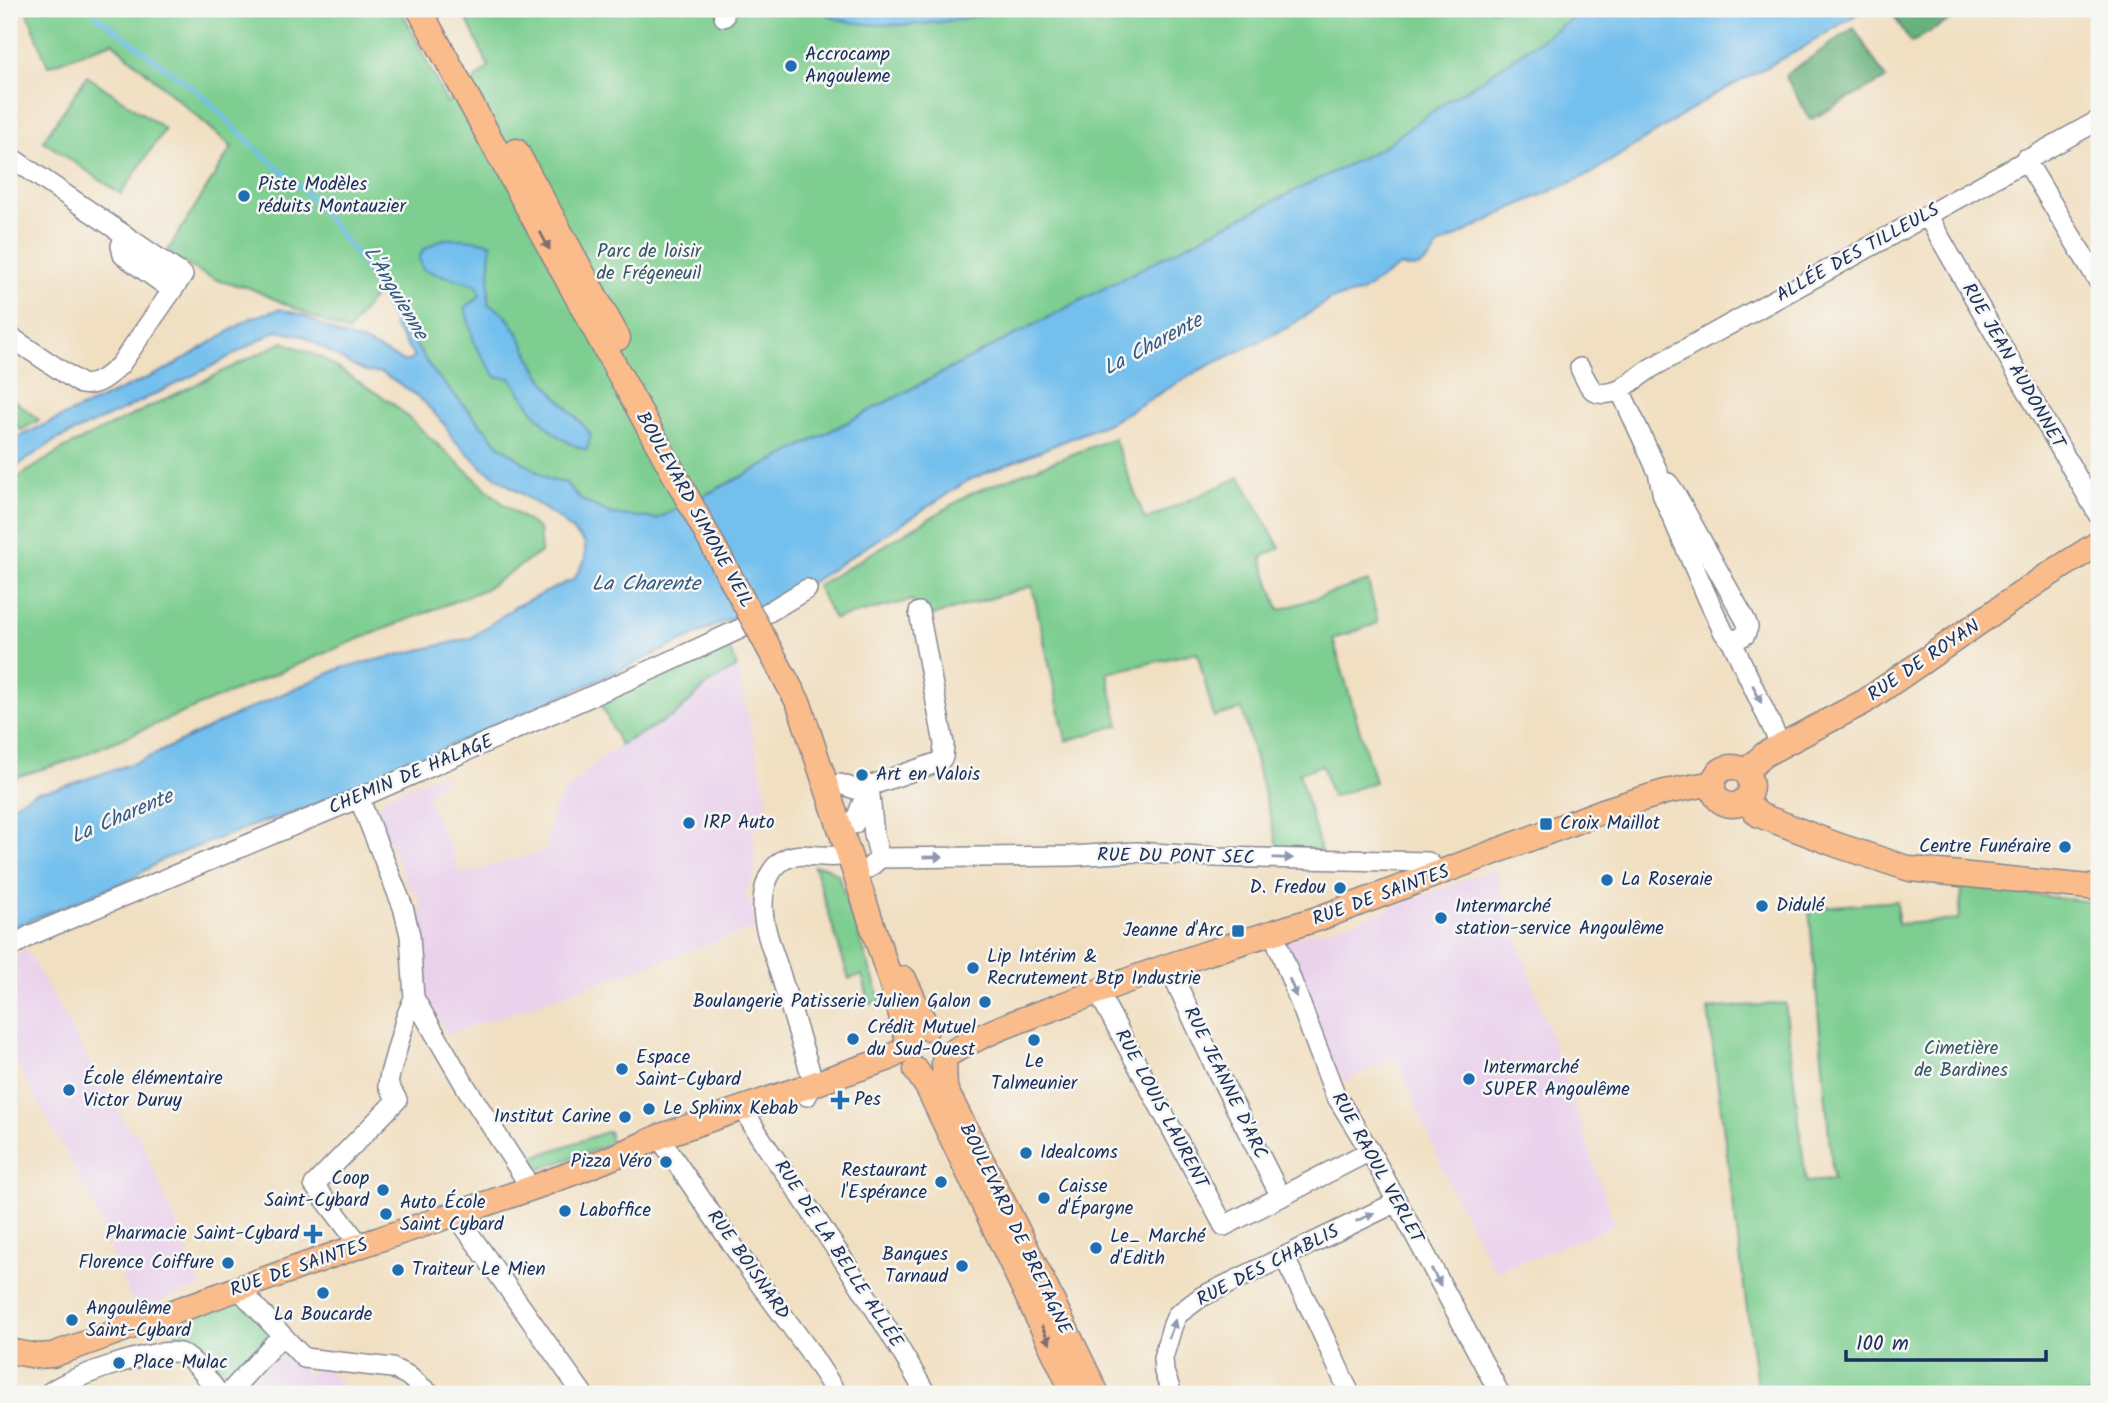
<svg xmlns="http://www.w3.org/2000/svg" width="2108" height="1403" font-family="Kalam,sans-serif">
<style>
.built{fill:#ead1ec}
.green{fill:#7dce90;stroke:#4c7e77;stroke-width:2}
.forest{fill:#66b17a;stroke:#40706c;stroke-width:2}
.water{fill:#73bfed;stroke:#4777a6;stroke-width:2}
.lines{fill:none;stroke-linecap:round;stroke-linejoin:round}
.stream{stroke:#73bfed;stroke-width:4.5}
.minor-casing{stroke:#868790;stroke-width:22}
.major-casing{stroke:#868790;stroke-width:27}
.minor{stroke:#fff;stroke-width:19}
.major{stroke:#fabc8b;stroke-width:24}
.major-bridge-casing{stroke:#868790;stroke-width:27;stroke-linecap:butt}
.major-bridge{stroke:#fabc8b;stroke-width:24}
.oneway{fill:#7f6e72}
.oneway2{fill:#8d97ae}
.poi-dot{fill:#1f6fb2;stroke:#f6f6f2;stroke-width:2.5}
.labels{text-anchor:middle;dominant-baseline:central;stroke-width:5;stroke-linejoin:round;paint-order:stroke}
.poi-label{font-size:19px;fill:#1b2f5e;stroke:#f6f6f2;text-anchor:start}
.park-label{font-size:19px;fill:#34576a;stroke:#f6f6f2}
.street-label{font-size:19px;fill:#1b2f5e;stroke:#f6f6f2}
.water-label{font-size:21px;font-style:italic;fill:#355a89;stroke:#f6f6f2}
</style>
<rect width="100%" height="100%" fill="#f6f6f2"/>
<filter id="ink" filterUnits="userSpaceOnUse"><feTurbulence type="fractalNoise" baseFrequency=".0143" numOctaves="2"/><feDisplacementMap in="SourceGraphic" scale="14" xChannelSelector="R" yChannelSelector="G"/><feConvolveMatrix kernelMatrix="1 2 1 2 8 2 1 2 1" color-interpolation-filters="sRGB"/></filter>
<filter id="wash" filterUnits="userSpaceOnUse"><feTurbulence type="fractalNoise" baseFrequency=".00686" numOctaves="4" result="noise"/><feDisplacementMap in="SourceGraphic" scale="28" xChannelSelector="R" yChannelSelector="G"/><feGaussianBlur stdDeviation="1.57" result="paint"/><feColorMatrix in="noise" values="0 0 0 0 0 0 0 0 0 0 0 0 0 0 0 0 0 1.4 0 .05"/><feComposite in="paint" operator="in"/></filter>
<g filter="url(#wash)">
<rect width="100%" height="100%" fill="#f1dfc1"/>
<path class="built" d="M737,667L768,805L764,806L766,825L753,827L756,869L746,894V900L751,902L756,928L447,1035L431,1007L424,988L423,934L417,912L422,908L417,891L410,890L377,812L385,796L442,773L445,779L426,795L461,874L549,850L547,842L549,826L554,810L561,797L589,768L620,745L675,715L707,685Z
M1494,869L1615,1226L1496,1272L1456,1200L1395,1056L1344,1083L1310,1010L1282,941L1356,921Z
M26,949L131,1134L138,1131L201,1287L135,1310L92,1201L9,1049V962Z
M283,1347L307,1375L319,1365L324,1366L350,1394H243L242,1389L249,1387V1384Z"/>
<path class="green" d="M26,9H401L447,103L489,67L462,9H1586L1473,86L1447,101L1380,149L1214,231L775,460L657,519L611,514L581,500L566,483L549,480L499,445L432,370L378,287L376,293L348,332L245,286C217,285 190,267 167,252L232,147L112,42L48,66Z
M87,76L165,129L121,194L43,141Z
M283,342L320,357L392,403L503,504L539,529L541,552L485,589L344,645L66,762L9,779V483L63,449Z
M9,396L39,420L21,430L9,419Z
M1114,438L1145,520L1240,477L1280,548L1261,557L1279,610L1368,581L1378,623L1333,639L1375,782L1332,797L1322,765L1299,773L1321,851H1279L1242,709L1214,717L1197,652L1107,673L1119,725L1066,741L1032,586L924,618L912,600L834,619L817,586L972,493Z
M725,638L737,667L707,685L675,715L620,745L598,697Z
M814,866L826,867L838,875L881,1001L870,1004L862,975L849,979Z
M1963,886L2099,903V1394H1758L1708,1009L1785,1003L1806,1182L1833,1180L1809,908L1897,901L1898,924L1958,920Z
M609,1131L611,1144L538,1170L533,1157Z
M242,1300L272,1335L229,1382L220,1383L175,1331L177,1322Z"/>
<path class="forest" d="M1890,9H1969L1911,43Z
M1854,28L1886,79L1810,120L1785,75Z"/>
<path class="water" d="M818,9H1009C960,22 886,32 837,19C830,17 824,12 818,9Z
M1586,9H1865L1801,49L1714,95L1590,174L1512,208L1438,246C1430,262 1418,272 1400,266L1360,293L1331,299L1287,328L1198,371L1111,422L969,480L792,595L719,624L592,683L305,809L251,826L164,859L127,881L9,929V807L36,792L59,788L143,760L235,715L341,668L471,638L516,606L574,579L585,560V543L561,520L484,469L452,438L445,425L424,402L406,388L382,373L366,372L350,364L303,336L276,331L214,365L119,412L56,440L9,471V441L169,368L251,318L280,309L305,316L338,334L366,343L403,361H410L414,356L393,325L400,321L432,370L499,445L549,480L566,483L581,500L611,514L657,519L775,460L1214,231L1380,149L1447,101L1473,86Z
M443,239H466L491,243L488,305C496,307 500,310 506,316C521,333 527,354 539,373C553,396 575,413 591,435L587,450C552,441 530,408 511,378L496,377L475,345L465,307L476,300L480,294L477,285L423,270L419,258L423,250Z"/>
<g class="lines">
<path class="stream" d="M93,9L97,16L203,96L254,147L306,192L360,259L399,328"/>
</g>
</g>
<g filter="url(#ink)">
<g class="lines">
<g class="minor-casing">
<path id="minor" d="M723,9L724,17
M9,156L183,275L120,365C109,375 97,387 81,384L9,336
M2025,159L2099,282
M1927,215L2099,516
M125,235L121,246L123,255L172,290
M1580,368C1591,391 1594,399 1620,390L1658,472L1663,496L1708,599L1724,633L1732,642L1781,746
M1620,390L1651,368L2099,120
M1668,483L1674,491L1746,621L1748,627L1745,635L1732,642
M840,784L855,789L869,786L854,824
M359,798L403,907L410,935L414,998L466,1087L524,1177L527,1189
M880,858L874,835L869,786L939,762L943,757L944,744L919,612
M869,868L880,858L1071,856L1136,852L1216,857L1428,862L1441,874
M1273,932L1335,1094L1370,1151L1500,1394
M9,948L31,935L359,798L660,666L742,628L807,589
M1169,967L1215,1067L1281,1197
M1101,990L1104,1003L1224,1226L1370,1151
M807,1096L813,1081C802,1045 791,1009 780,973C773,951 763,929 763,906C763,889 768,868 785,859C804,850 829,861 848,854
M748,1116C760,1141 779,1163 795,1187C840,1255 886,1323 926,1394
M661,1136L663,1143L751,1272L807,1348L837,1394
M457,1212L461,1222L583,1394
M358,1246L356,1240L314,1185L397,1100L388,1084L390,1074L406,1017L414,998
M1284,1257L1318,1324L1350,1394
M282,1335L304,1358L392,1368L407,1375L430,1394
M48,1394C63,1379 163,1344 182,1354C197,1362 209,1381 219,1394
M228,1394L282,1335L239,1289
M1172,1394L1164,1372L1163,1358L1172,1327L1177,1315L1201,1297L1397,1202"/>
</g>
<g class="major-casing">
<path id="major" d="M419,9L683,490
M516,151L618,338
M765,641L799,704L897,1000L907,1038
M1713 786a19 19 0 1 1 38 0a19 19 0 1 1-38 0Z
M1745,772L1765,754L1864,702L2042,579L2099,543
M1744,800L1759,815L1837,845L1910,869L2099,888
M904,979L927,1028
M946,1056C989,1028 1041,1014 1089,995C1163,966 1241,942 1317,919L1606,810L1665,792L1713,783
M944,1061L945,1089L1026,1247L1097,1394
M916,1070L928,1088L1074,1394
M9,1351L36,1356L52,1355C160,1317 268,1277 377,1240C472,1208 569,1179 661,1136L887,1059L903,1050"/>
</g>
<use href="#minor" class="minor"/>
<use href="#major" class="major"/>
<g class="major-bridge-casing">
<path id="major-bridge" d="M683,490L765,641"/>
</g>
<use href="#major-bridge" class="major-bridge"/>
</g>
<defs><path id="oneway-solid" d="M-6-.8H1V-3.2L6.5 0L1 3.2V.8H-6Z" transform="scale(1.75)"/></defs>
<g class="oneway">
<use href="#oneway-solid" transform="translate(545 241) rotate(62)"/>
<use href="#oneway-solid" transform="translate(1046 1335) rotate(65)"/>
</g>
<g class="oneway2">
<use href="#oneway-solid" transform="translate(1757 694) rotate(65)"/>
<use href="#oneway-solid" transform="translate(933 857) rotate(-1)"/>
<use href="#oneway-solid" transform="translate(1283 858) rotate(1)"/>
<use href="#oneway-solid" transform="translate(1293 988) rotate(68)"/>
<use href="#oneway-solid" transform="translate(1365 1217) rotate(-25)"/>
<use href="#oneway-solid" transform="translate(1436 1277) rotate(62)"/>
<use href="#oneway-solid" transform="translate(1172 1329) rotate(-71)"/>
</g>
</g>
<g class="poi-dot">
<circle cx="791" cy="66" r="7"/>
<circle cx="244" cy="196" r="7"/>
<circle cx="862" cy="775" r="7"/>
<circle cx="689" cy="823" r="7"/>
<rect x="1539" y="817" width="14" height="14" rx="3.5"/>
<circle cx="2065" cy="847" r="7"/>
<circle cx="1607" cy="880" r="7"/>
<circle cx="1340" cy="888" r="7"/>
<circle cx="1762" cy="906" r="7"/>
<circle cx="1441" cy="918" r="7"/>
<rect x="1231" y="924" width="14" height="14" rx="3.5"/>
<circle cx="973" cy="968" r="7"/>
<circle cx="985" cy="1002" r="7"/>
<circle cx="853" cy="1039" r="7"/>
<circle cx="1034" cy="1040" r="7"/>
<circle cx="622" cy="1069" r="7"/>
<circle cx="1469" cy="1079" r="7"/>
<circle cx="69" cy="1090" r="7"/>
<path d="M836.5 1089.5h7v7h7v7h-7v7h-7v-7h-7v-7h7z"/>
<circle cx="649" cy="1109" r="7"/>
<circle cx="625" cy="1117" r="7"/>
<circle cx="1026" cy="1153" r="7"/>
<circle cx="666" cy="1162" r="7"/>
<circle cx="941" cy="1182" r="7"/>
<circle cx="383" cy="1190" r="7"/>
<circle cx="1044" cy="1198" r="7"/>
<circle cx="565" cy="1211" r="7"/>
<circle cx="386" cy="1214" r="7"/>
<path d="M309.5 1223.5h7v7h7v7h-7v7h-7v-7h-7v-7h7z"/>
<circle cx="1096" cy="1248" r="7"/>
<circle cx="228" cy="1263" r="7"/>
<circle cx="962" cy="1266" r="7"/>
<circle cx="398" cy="1270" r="7"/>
<circle cx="323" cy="1293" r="7"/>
<circle cx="72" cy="1320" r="7"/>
<circle cx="119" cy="1363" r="7"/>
</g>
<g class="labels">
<g class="poi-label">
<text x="805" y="55">Accrocamp<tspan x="805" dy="22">Angouleme</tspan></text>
<text x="258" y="185">Piste Modèles<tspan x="258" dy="22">réduits Montauzier</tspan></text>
<text x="876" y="775">Art en Valois</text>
<text x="703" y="823">IRP Auto</text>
<text x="1560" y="824">Croix Maillot</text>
<text x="2051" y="847" text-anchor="end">Centre Funéraire</text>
<text x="1621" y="880">La Roseraie</text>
<text x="1326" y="888" text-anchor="end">D. Fredou</text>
<text x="1776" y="906">Didulé</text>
<text x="1455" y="907">Intermarché<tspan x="1455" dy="22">station-service Angoulême</tspan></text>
<text x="1224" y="931" text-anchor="end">Jeanne d'Arc</text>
<text x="987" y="957">Lip Intérim &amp;<tspan x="987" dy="22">Recrutement Btp Industrie</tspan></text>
<text x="971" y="1002" text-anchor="end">Boulangerie Patisserie Julien Galon</text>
<text x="867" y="1028">Crédit Mutuel<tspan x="867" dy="22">du Sud-Ouest</tspan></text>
<text x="636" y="1058">Espace<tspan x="636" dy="22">Saint-Cybard</tspan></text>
<text x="1034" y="1062" text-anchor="middle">Le<tspan x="1034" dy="22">Talmeunier</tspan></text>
<text x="1483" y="1068">Intermarché<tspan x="1483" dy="22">SUPER Angoulême</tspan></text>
<text x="83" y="1079">École élémentaire<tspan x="83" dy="22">Victor Duruy</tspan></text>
<text x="854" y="1100">Pes</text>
<text x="663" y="1109">Le Sphinx Kebab</text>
<text x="611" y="1117" text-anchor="end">Institut Carine</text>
<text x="1040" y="1153">Idealcoms</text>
<text x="652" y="1162" text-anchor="end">Pizza Véro</text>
<text x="927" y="1171" text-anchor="end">Restaurant<tspan x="927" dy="22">l'Espérance</tspan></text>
<text x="369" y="1179" text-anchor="end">Coop<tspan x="369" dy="22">Saint-Cybard</tspan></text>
<text x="1058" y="1187">Caisse<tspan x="1058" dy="22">d'Épargne</tspan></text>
<text x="400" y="1203">Auto École<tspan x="400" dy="22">Saint Cybard</tspan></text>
<text x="579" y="1211">Laboffice</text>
<text x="299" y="1234" text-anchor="end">Pharmacie Saint-Cybard</text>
<text x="1110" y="1237">Le_ Marché<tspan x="1110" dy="22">d'Edith</tspan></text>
<text x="948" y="1255" text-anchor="end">Banques<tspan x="948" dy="22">Tarnaud</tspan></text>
<text x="214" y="1263" text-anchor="end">Florence Coiffure</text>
<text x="412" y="1270">Traiteur Le Mien</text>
<text x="86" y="1309">Angoulême<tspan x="86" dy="22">Saint-Cybard</tspan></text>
<text x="323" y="1315" text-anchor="middle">La Boucarde</text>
<text x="133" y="1363">Place Mulac</text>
</g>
<g class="park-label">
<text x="649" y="252">Parc de loisir<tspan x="649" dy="22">de Frégeneuil</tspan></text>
<text x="1961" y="1049">Cimetière<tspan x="1961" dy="22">de Bardines</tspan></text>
</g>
<g class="street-label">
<text transform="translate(1858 253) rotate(-29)">ALLÉE DES TILLEULS</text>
<text transform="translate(2013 366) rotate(60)">RUE JEAN AUDONNET</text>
<text transform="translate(694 510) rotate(61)">BOULEVARD SIMONE VEIL</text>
<text transform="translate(1924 661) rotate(-34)">RUE DE ROYAN</text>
<text transform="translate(411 775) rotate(-23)">CHEMIN DE HALAGE</text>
<text transform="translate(1176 857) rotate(1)">RUE DU PONT SEC</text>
<text transform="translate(1381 896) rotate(-20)">RUE DE SAINTES</text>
<text transform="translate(1225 1083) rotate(64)">RUE JEANNE D'ARC</text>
<text transform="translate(1161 1109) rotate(62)">RUE LOUIS LAURENT</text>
<text transform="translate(1377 1168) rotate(61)">RUE RAOUL VERLET</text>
<text transform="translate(1015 1229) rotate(64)">BOULEVARD DE BRETAGNE</text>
<text transform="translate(838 1254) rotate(57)">RUE DE LA BELLE ALLÉE</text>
<text transform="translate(748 1265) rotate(55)">RUE BOISNARD</text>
<text transform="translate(1268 1266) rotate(-27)">RUE DES CHABLIS</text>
<text transform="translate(299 1268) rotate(-19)">RUE DE SAINTES</text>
</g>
<g class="water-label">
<text transform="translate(395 293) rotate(59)">L'Anguienne</text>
<text transform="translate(1153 345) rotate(-28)">La Charente</text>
<text x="646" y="584">La Charente</text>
<text transform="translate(122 817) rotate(-23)">La Charente</text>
</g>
</g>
<rect width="2108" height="1403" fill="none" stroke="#f6f6f2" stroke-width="35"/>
<path d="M1846 1350v10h200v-10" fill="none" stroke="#1b2f5e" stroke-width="3.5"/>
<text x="1856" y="1350" font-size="21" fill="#1b2f5e" stroke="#f6f6f2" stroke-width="5" paint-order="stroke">100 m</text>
</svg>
